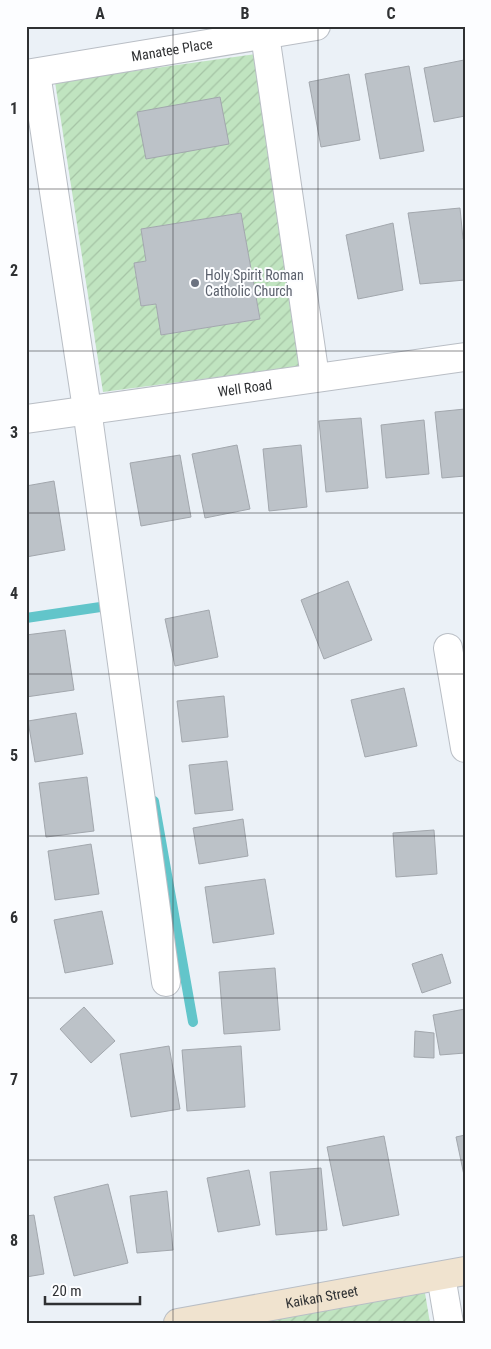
<svg xmlns="http://www.w3.org/2000/svg" width="491" height="1349" font-family="'Roboto Condensed',sans-serif">
<style>
.garden{fill:url(#garden-furrows);fill-rule:evenodd}
.lines{fill:none;stroke-linecap:round;stroke-linejoin:round}
.stream{stroke:#62c5ca;stroke-width:10}
.building{fill:#bcc2c8;stroke:#a2a7ad}
.street-casing{stroke:#b9bec5;stroke-width:30}
.secondary-casing{stroke:#b9bec5;stroke-width:30}
.street{stroke:#fff;stroke-width:28}
.secondary{stroke:#f0e3cf;stroke-width:28}
.grid{fill:none;stroke:#2f3133;stroke-width:1;stroke-opacity:0.55}
.worship-dot{fill:#6b7280;stroke:#fcfdff;stroke-width:2}
.labels{text-anchor:middle;dominant-baseline:central;stroke-width:4;stroke-linejoin:round;paint-order:stroke}
.street-label{font-size:14px;fill:#2f3133;stroke:#fcfdff}
.worship-label{font-size:14px;fill:#5b616d;stroke:#fcfdff;text-anchor:start}
.neatline{fill:none;stroke:#2f3133;stroke-width:2}
.grid-label{font-size:16px;text-anchor:middle;font-weight:bold;fill:#2f3133}
</style>
<defs>
<pattern id="garden-furrows" width="10" height="10" patternUnits="userSpaceOnUse" patternTransform="scale(1.25)"><rect width="10" height="10" fill="#c0e4c0"/><path d="M-1 1l2-2M0 10L10 0M9 11l2-2" fill="none" stroke="#a5c4a5"/></pattern>
</defs>
<rect width="100%" height="100%" fill="#ebf1f7"/>
<path class="garden" d="M256,54L302,366L103,392L55,82ZM241,213L260,319L161,335L156,304L141,306L134,264L146,261L141,229Z
M425,1293L430,1323H258V1321Z"/>
<g class="lines">
<path class="stream" d="M26,618L114,605
M154,801L193,1022"/>
</g>
<path class="building" d="M464,60L465,116L434,122L424,68Z
M409,66L424,151L380,159L365,74Z
M349,74L360,140L321,147L309,82Z
M220,97L229,144L146,159L137,112Z
M460,208L463,239H465V280L420,284L408,213Z
M241,213L260,319L161,335L156,304L141,306L134,263L146,261L141,229Z
M393,223L403,290L358,299L346,235Z
M465,409V476L442,478L435,412Z
M361,418L368,488L326,492L319,421Z
M424,420L429,474L386,478L381,425Z
M237,445L250,509L205,518L192,454Z
M301,445L307,507L269,511L263,449Z
M180,455L191,517L141,526L130,463Z
M54,481L65,550L26,557V486Z
M348,581L372,640L324,659L301,600Z
M209,610L218,657L175,666L165,619Z
M65,630L74,690L26,697V635Z
M404,688L417,746L365,757L351,700Z
M224,696L228,737L182,742L177,701Z
M76,713L83,754L35,762L28,721Z
M227,761L233,810L195,814L189,765Z
M87,777L94,831L46,837L39,783Z
M243,819L248,856L199,864L193,828Z
M434,830L437,874L396,877L393,833Z
M91,844L99,894L55,900L48,851Z
M265,879L274,934L213,943L205,887Z
M102,911L113,964L65,973L54,920Z
M442,954L451,983L422,993L412,964Z
M275,968L280,1030L224,1034L219,972Z
M84,1007L115,1041L91,1063L60,1029Z
M465,1009V1053L440,1055L433,1015Z
M415,1031L434,1033V1058L414,1057Z
M169,1046L180,1109L131,1117L120,1054Z
M241,1046L245,1107L187,1111L182,1050Z
M465,1135V1180L456,1137Z
M384,1136L399,1215L343,1226L327,1147Z
M321,1168L327,1230L276,1235L270,1172Z
M249,1170L260,1225L218,1232L207,1178Z
M108,1184L128,1263L74,1276L54,1197Z
M167,1191L173,1250L137,1253L130,1196Z
M34,1215L44,1274L26,1277V1216Z"/>
<g class="lines">
<g class="street-casing">
<g id="street">
<path d="M265,35L315,377"/>
<path d="M36,73L87,409L166,982"/>
<path id="s1" d="M26,74L316,26"/>
<path id="s2" d="M26,419L465,357"/>
<path d="M448,648L465,748"/>
<path d="M441,1276L449,1323"/>
</g>
</g>
<g class="secondary-casing">
<g id="secondary">
<path id="s3" d="M178,1323L465,1271"/>
</g>
</g>
<use href="#street" class="street"/>
<use href="#secondary" class="secondary"/>
</g>
<path class="grid" d="M173,26V1323M318,26V1323M26,189H465M26,351H465M26,513H465M26,674H465M26,836H465M26,998H465M26,1160H465"/>
<circle class="worship-dot" cx="195" cy="283" r="5"/>
<g class="labels">
<g class="street-label">
<text stroke="none"><textPath href="#s1" startOffset="148">Manatee Place</textPath></text>
<text stroke="none"><textPath href="#s2" startOffset="221">Well Road</textPath></text>
<text stroke="none"><textPath href="#s3" startOffset="146">Kaikan Street</textPath></text>
</g>
<g class="worship-label">
<text x="205" y="275">Holy Spirit Roman<tspan x="205" dy="16">Catholic Church</tspan></text>
</g>
</g>
<rect width="491" height="1349" fill="none" stroke="#fcfdff" stroke-width="55"/>
<path d="M45 1296v8h95v-8" fill="none" stroke="#2f3133" stroke-width="2.5"/>
<text x="52" y="1296" font-size="15" fill="#2f3133" stroke="#fcfdff" stroke-width="4" paint-order="stroke">20 m</text>
<rect x="28" y="28" width="436" height="1294" class="neatline"/>
<g class="grid-label">
<text x="100" y="19">A</text>
<text x="245" y="19">B</text>
<text x="391" y="19">C</text>
<text x="14" y="114">1</text>
<text x="14" y="276">2</text>
<text x="14" y="438">3</text>
<text x="14" y="599">4</text>
<text x="14" y="761">5</text>
<text x="14" y="923">6</text>
<text x="14" y="1085">7</text>
<text x="14" y="1246">8</text>
</g>
</svg>
